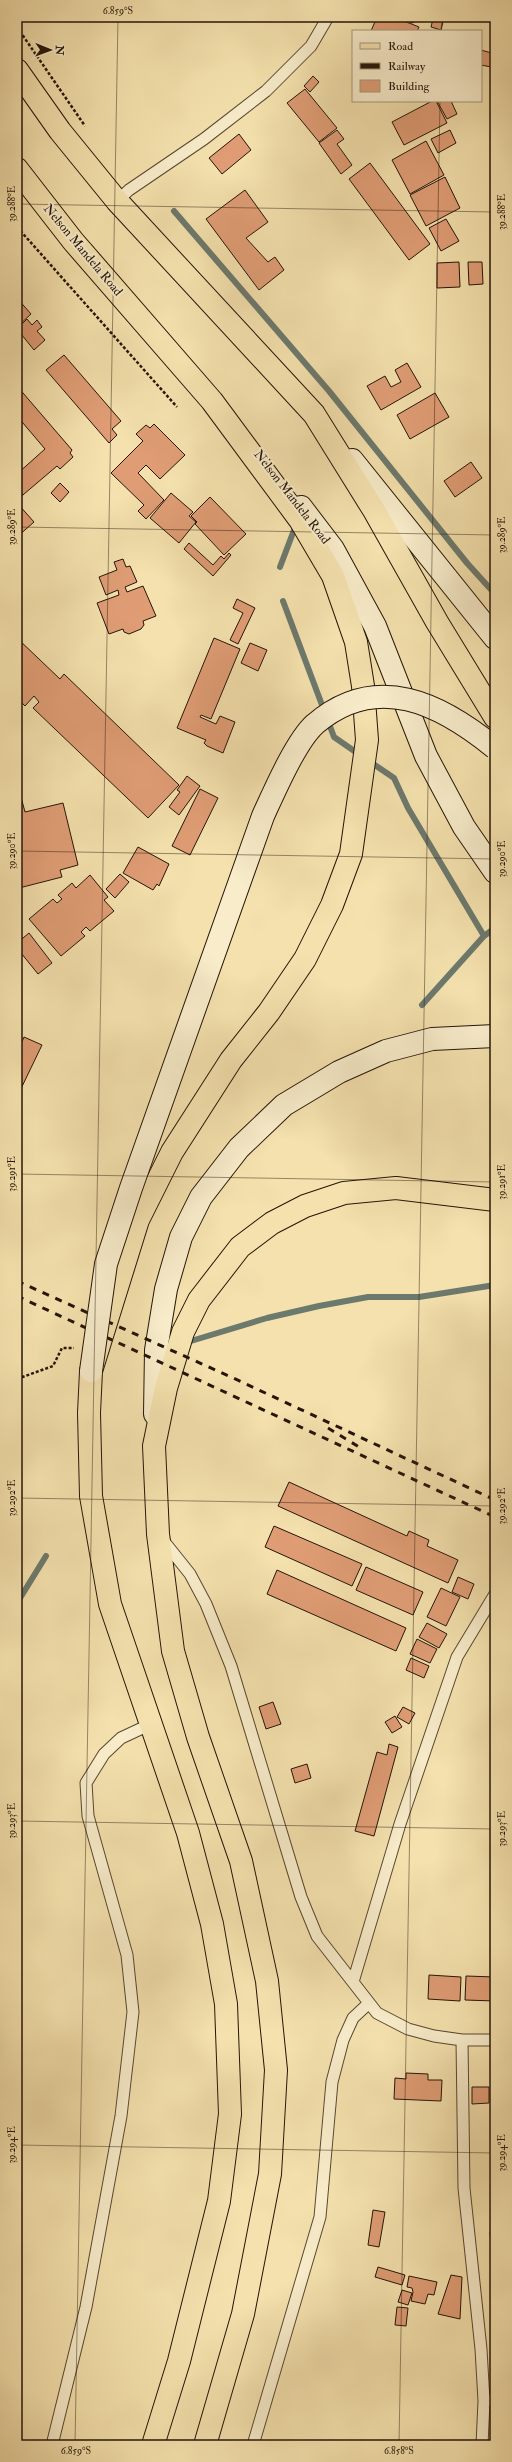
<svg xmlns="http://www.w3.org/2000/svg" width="512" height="2462" font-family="'IM FELL Double Pica',serif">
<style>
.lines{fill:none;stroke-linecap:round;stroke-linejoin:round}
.stream{stroke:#6c796d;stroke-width:6}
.building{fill:#e09d75;stroke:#241408}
.service-casing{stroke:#584731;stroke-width:13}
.secondary-casing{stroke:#241408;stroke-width:24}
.primary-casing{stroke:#241408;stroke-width:24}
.path{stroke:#241408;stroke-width:2.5;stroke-dasharray:3 2;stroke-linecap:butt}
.service{stroke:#f8ecca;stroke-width:11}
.secondary{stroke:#f8ecca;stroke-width:22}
.primary{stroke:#f4e1ad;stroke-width:22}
.rail{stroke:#241408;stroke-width:3;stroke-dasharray:7 7;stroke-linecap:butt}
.secondary-bridge-casing{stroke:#241408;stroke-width:24;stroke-linecap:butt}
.secondary-bridge{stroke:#f8ecca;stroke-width:22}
.ticks{fill:none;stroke:#241408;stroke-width:1;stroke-opacity:0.45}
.labels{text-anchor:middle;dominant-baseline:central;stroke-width:4;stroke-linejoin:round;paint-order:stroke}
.street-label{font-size:13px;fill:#241408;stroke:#f8ecca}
.neatline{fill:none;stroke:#241408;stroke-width:1.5}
.ticks-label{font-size:10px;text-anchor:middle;fill:#241408}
</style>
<rect width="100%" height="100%" fill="#f4e1ad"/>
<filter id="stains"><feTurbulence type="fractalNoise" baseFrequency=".005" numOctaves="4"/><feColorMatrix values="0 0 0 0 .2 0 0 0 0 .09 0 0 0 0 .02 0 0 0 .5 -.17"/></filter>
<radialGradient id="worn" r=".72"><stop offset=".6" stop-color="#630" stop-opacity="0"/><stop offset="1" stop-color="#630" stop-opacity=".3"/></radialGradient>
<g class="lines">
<path class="stream" d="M174,211L329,391L467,563L495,594
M280,567L294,530
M283,601L334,737L360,755
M369,761L394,778L408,808L484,936
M422,1005L484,936L495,928
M191,1341L267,1318L319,1306L368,1297H419L495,1285
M17,1603L46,1556"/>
</g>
<path class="building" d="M377,17H394L419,27L417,31H371Z
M397,17H415L413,23Z
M433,19L443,22L441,30L431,27Z
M481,50L495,54L491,67L481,65Z
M313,76L319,82L310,92L304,86Z
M305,89L337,128L319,142L287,103Z
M432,101H436L447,123L404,145L392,122Z
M437,101H451L457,114L447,119Z
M337,130L344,139L337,144L352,165L341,174L319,143Z
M450,130L456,143L438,153L431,139Z
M239,134L251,150L222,174L209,158Z
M426,141L444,175L410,194L392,160Z
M370,163L430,244L409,260L349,179Z
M445,177L460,208L426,226L410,195Z
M245,190L268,222L246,238L268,262L275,257L284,270L259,290L206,219Z
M446,219L459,241L441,251L429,228Z
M491,261H495V285H492Z
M459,262L460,287L437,288V263Z
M468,262H482L483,284L469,285Z
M17,298L31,314L17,327Z
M27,319L32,325L37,320L42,327L37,331L45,340L34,350L17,329Z
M64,355L121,421L112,429L117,435L109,443L46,370Z
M407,363L421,387L381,410L367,386L385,376L391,387L401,382L395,370Z
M17,386L72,450L70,453L73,457L60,469L57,466L17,500V474L45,449L17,416Z
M435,393L449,417L410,439L397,415Z
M154,424L185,455L160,479L146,465L138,473L164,500L146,519L138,511L144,505L111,473L143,441L136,434L146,425L150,428Z
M471,462L482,478L455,497L444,481Z
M60,483L69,492L60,502L51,493Z
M171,493L193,512L189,516L196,522L179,543L150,518Z
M210,497L246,534L224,555L195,524L197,522L191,516Z
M18,504L34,522L17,537V505Z
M189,543L213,565L221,556L224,559L229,553L231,555L213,576L184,549Z
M123,559L126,567L130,566L137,582L125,587L127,592L143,586L156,616L143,621L144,625L141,629L129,634L124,632L123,629L109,634L97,603L119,595L118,590L106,595L99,577L117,570L114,562Z
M237,599L255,608L238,644L230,640L243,613L233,608Z
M17,638L60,679L64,674L179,785L148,818L33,708L39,702L34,696L25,706L17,698Z
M214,638L240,649L211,719L201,715L200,717L216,724L220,716L235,722L223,753L207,746L204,743L206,740L177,728Z
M250,643L267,650L258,671L241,663Z
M187,776L200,786L179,815L169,807L180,792L177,790Z
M17,782L25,812L63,803L78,865L60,870L62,877L19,888L17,878Z
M200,789L218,798L190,855L172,846Z
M138,847L169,864L159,886L157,884L153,890L123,873Z
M120,874L129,882L115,898L106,889Z
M90,875L108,897L104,900L114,911L90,931L86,927L81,932L85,936L61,956L29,919L53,899L57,903L62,899L58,895L72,883L76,888Z
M29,933L52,963L38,974L17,948V943Z
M24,1037L42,1045L17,1097V1053Z
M289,1482L407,1536L409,1531L429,1540L427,1546L458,1560L448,1583L278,1506Z
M274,1526L362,1564L352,1586L265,1547Z
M366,1567L423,1592L413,1615L356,1590Z
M277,1570L406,1628L396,1651L267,1594Z
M458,1577L474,1584L468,1599L452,1592Z
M441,1588L460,1597L446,1626L427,1617Z
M427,1623L447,1634L439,1648L419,1637Z
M417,1639L437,1649L430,1663L410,1654Z
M411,1658L429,1666L424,1678L406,1670Z
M273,1702L281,1724L266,1729L259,1707Z
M403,1707L415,1713L409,1724L397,1717Z
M395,1716L402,1727L392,1733L385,1722Z
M389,1744L398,1747L374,1836L355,1831L377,1752L387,1755Z
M307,1764L311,1778L295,1783L291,1769Z
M429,1975L461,1977L460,2001L428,1999Z
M466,1976L495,1977V2001L465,2000Z
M406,2073L428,2074V2080H442L441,2101L394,2099L395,2078L406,2079Z
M472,2087H489V2103L472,2104Z
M373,2210L385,2212L379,2247L368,2245Z
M490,2232H495V2272L493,2273Z
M378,2267L405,2275L402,2285L375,2277Z
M451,2275L462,2277L460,2319L438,2314Z
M409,2276L437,2282L434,2295L428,2294L425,2304L411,2301L413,2292L412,2288L407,2287Z
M402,2290L412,2293L408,2305L398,2302Z
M397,2307L408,2308L406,2326L395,2325Z"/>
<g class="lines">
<g class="service-casing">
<path id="service" d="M117,201L129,190L204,139L266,91L311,46L328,17
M162,1539L190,1574L206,1604L231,1666L301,1897L317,1936L377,2013L408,2029L434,2036L462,2040H495
M353,1982L400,1824L457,1657L495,1594
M462,2040L464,2188L481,2349L484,2401L482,2445
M484,2401L495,2400
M52,2445L86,2307L121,2116L133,2012L127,1955L88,1816L86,1783L104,1754L121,1738L151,1724
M253,2445L320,2217L332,2082L343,2040L353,2018L369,2003"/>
</g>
<g class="secondary-casing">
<path id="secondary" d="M352,460L495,638
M301,507L333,549L375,626L426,756L464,827L495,872
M155,1414L156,1350L166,1289L181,1237L201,1197L239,1148L284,1105L339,1072L386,1051L432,1039L495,1036"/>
</g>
<g class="primary-casing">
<path id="primary" d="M17,70L60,131L117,201L314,414L375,512L437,622L495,717
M17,169L73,241L212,401L300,520L333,576L356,642L363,686L367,740L351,854L332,905L305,959L269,1012L231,1060L172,1152L138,1220L91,1371L89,1413L91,1496L110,1604L188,1833L212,1924L226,2004L230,2114L219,2201L179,2361L153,2445
M205,2445L243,2314L270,2174L276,2070L267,1981L241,1861L198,1737L173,1651L158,1534L154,1446L166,1388L183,1332L199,1300L240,1247L272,1223L305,1206L344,1193L396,1188L495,1200"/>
</g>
<path class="path" d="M17,27L85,126
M17,227L177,407
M17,1379L53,1366L62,1348H74"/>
<use href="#service" class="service"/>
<use href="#secondary" class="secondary"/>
<use href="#primary" class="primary"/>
<path class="rail" d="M17,1281L231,1377L495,1500
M17,1296L495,1517
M328,1428L359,1447"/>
<g class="secondary-bridge-casing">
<path id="secondary-bridge" d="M91,1371L106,1264L131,1188L263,816C274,792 296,741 315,724C377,671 441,704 495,748"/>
</g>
<use href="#secondary-bridge" class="secondary-bridge"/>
</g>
<path class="ticks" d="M441,31L442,17M17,204L495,212M17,527L495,535M17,851L495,859M17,1174L495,1182M17,1498L495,1506M17,1821L495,1829M17,2145L495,2153M75,2445L118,17M399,2445L440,101"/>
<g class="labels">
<g class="street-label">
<text transform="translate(83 250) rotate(50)">Nelson Mandela Road</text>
<text transform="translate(292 497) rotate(52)">Nelson Mandela Road</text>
</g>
</g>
<rect width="512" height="2462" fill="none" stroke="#f4e1ad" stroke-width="44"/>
<rect x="352" y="30" width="130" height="72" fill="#f8ecca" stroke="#a3967c"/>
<rect x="360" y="43" width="20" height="6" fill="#f4e1ad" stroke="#a3967c"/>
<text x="388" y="50" font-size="12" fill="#241408">Road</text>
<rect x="360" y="63" width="20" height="6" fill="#241408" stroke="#a3967c"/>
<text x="388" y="70" font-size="12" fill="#241408">Railway</text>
<rect x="360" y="80" width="20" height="12" fill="#e09d75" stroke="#a3967c"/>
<text x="388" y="90" font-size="12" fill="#241408">Building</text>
<g transform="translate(50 50) rotate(91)" stroke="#f8ecca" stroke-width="3" paint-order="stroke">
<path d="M0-3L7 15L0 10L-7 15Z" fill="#241408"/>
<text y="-6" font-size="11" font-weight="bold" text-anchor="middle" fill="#241408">N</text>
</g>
<rect x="22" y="22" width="468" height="2418" class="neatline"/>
<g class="ticks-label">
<text x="118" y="14">6.859°S</text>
<text transform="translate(11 204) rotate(-90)" y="4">39.288°E</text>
<text transform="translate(501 212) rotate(-90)" y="4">39.288°E</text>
<text transform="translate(11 527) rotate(-90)" y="4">39.289°E</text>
<text transform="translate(501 535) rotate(-90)" y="4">39.289°E</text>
<text transform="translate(11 851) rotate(-90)" y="4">39.290°E</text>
<text transform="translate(501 859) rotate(-90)" y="4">39.290°E</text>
<text transform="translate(11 1174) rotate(-90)" y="4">39.291°E</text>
<text transform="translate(501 1182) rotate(-90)" y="4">39.291°E</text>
<text transform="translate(11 1498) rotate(-90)" y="4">39.292°E</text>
<text transform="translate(501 1506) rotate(-90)" y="4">39.292°E</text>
<text transform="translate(11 1821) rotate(-90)" y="4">39.293°E</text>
<text transform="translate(501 1829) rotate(-90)" y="4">39.293°E</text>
<text transform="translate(11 2145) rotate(-90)" y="4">39.294°E</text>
<text transform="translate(501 2153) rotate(-90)" y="4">39.294°E</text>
<text x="76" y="2454">6.859°S</text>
<text x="399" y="2454">6.858°S</text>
</g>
<rect width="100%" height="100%" filter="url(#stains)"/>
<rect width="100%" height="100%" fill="url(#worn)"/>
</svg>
